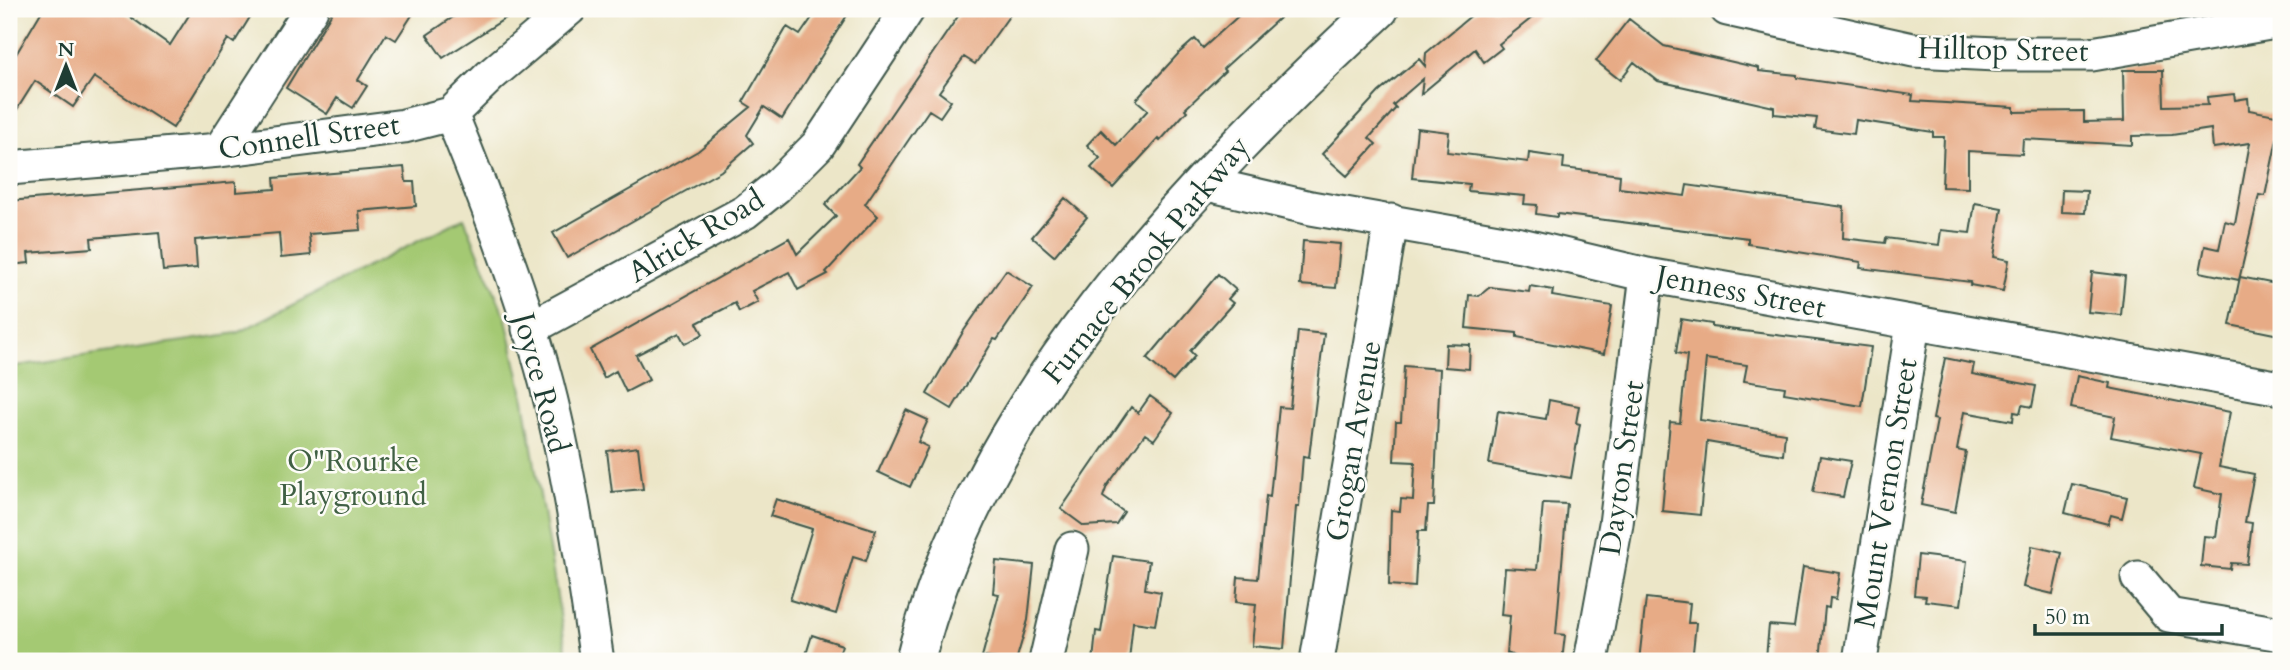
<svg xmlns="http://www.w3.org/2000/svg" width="2290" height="670" font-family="Cardo,serif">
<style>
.green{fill:#a4c973;stroke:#628354;stroke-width:2}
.building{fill:#e7ab86}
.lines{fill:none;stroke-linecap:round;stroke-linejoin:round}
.minor-casing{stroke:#3e564a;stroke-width:37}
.major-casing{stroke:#3e564a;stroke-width:42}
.minor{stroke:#fff;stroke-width:33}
.major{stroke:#fff;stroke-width:38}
.labels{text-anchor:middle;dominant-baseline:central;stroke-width:5;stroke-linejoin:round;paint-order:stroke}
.street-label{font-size:30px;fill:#1f3d34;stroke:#fdfcf7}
.park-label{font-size:30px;fill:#406044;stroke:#fdfcf7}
</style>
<rect width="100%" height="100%" fill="#fdfcf7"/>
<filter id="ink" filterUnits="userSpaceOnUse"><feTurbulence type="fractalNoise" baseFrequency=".0143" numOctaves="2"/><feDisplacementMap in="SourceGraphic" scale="14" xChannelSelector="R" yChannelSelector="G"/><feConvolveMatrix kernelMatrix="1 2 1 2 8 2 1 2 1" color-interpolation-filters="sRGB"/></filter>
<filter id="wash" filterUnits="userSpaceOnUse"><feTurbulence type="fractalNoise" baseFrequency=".00686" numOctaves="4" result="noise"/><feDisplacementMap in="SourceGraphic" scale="28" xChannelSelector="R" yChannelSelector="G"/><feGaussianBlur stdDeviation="1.57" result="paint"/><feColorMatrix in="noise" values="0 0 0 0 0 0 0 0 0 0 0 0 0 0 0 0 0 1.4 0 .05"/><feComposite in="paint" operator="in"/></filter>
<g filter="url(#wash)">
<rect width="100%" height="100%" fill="#ece6c8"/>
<path class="green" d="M464,218L506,319L523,394L568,661H9V367L237,333Z"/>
<g id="blocks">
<path class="building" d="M43,9H119L170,45L193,9H255L234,43L228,39L173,128L94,77L73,107L35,81L9,122V66Z
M334,9H416L396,40L386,34L358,80L367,86L353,108L337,98L327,114L286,88Z
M465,9H520L443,58L427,35Z
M818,9H851L782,119L764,107L747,135L753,143L721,171L567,258L553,233L698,151L751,107L743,102L787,27L800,35Z
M963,9H1014L975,64L964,57L939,92L951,101L940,117L929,110L865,204L878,216L826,272L828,274L798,290L789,272L752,291L758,302L739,312L735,303L697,323L703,334L685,344L679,333L636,355L649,380L626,392L616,371L604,378L590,350L789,238L797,254L836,216L825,205L860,167L857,164Z
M1246,9H1289L1223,69L1225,71L1185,109L1187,111L1160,141L1158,139L1113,188L1091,168L1100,158L1087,145L1101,130L1116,145L1148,110L1136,100L1179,53L1195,39L1203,48Z
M1479,9H1543L1499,44L1502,48L1484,62L1475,49L1421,94L1423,79L1393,105L1396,108L1369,138L1376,144L1347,176L1322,154L1379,92L1419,59L1425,66L1426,53Z
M1629,19L1664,46L1759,68V71L1797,75V78L1913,95L1912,101L2014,107V112L2084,111V122L2124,121L2123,70H2163L2164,106L2208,105L2207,97L2234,94L2235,100L2248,98L2249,110L2281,116V120L2265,196L2259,195L2239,280L2200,272L2205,246L2219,249L2225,221L2235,224L2250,143L2213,148L2211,129L2172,135L2132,136V145L2023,139L2022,154L1968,151V188L1942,187L1944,137H1933V132L1856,120L1854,134L1815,129L1817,118L1774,114V107L1658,81L1634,62L1620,80L1596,61Z
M1417,128L1449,132L1447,152L1528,162L1529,153L1564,158L1563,168L1620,175L1619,188L1685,196L1687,185L1844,207L1843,238L1885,243L1886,238L1939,245L1941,230L1970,233L1975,203L2002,208L1994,257L2009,260L2003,291L1970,285L1971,282L1860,268L1861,262L1748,244V238L1557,214V217L1536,214L1537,205L1524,204L1525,196L1468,191L1469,184L1412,178Z
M404,167L406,182H414L416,206L359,211L361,230L309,234L311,255L281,258L279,233L195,240L197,268L163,271L159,232L91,238L92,248L28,253L29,263L9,265V201L236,182V192L275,189L274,178Z
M2062,190L2087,191L2085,213L2061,212Z
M1065,198L1087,217L1054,256L1032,237Z
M1303,241L1340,244L1336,288L1300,285Z
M1006,270L1033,287L997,340L994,339L952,409L927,394L963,332Z
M2092,272L2125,276L2121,315L2088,312Z
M1218,274L1236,290L1228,299L1233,303L1190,351L1195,356L1173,381L1147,359Z
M2240,277L2281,285L2279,335L2230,325Z
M1530,286L1553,290L1552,296L1612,306L1604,354L1517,337V333L1466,328L1469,295L1479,296L1490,287L1529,292Z
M1681,319L1712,324V327L1871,347L1862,406L1784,393L1785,387L1744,381L1747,365L1706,359L1700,420L1785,433L1783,455L1707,442L1700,515L1662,511L1670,422L1680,423L1687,355L1676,353Z
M1298,331L1324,334L1309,457L1303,456L1299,507H1296L1284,649L1252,646L1256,604L1236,602L1238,577L1258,579L1266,496L1270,497L1279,407L1290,408Z
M1446,344L1470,345L1469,369L1445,367Z
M1945,358L1974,364L1972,374L2036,386L2032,407L2022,405L2020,413L2014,412L2013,421L1964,412L1957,450L1966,452L1955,512L1921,505L1937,420L1933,419Z
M1404,366L1440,369L1434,506H1428L1426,531H1418L1415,587L1389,585L1391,510L1400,511L1401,499L1413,500L1415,462L1394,461L1396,422H1401Z
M2077,376L2110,383L2109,388L2230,412L2219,467L2254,474L2245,522L2252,523L2247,564L2231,563L2230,569L2201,566L2204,536L2216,537L2222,494L2194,488L2201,454L2111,437L2115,417L2071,408Z
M1150,396L1173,413L1154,440L1145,434L1107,486L1103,497L1124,512L1116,524L1084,526L1061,509L1131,407L1138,413Z
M1549,400L1579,406L1576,423L1580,424L1571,478L1489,464L1498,411L1546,419Z
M906,410L928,420L918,442L928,447L910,487L878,472Z
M638,447L643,489L612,492L607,451Z
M1820,456L1851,461L1843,497L1813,492Z
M2072,484L2127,497L2122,518L2111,515L2108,524L2065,513Z
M776,499L876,530L866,561L853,557L836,614L790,600L812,529L770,516Z
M1543,503L1567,504L1556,634L1565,635L1562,661H1526L1507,653L1510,616L1501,615L1505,568L1537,570Z
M2032,546L2062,553L2053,594L2023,587Z
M1918,555L1967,561L1961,605L1925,601L1926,596L1914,595Z
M1113,556L1149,561L1145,589L1161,592L1155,625L1133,622L1129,661H1093L1096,631L1101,632Z
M996,561L1034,565L1028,620L1016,661L982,657L999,594L993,593Z
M1803,567L1840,573L1836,599L1830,598L1829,608L1825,607L1820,661L1766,658L1769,625L1794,627Z
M1646,598L1690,603L1688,623H1696L1692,661H1639Z
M812,635L842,645L837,661H804Z"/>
</g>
</g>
<g filter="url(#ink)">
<use href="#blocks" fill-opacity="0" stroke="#3e564a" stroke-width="2"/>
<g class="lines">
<g class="minor-casing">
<path id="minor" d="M1727,9L1913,50L1996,54H2092L2281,21
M451,114C483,192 514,272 538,353C567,451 582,561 597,661
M220,150L311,9
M9,168L220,150L404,126L451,114L491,75L569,9
M1203,183L1311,208L1521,245L1647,275L2281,388
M529,329L745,212L776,187L818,145L908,9
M2138,578L2169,615L2281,634
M1046,661L1072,549
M1317,661L1391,221
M1591,661L1616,524L1647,275
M1860,661L1913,324"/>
</g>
<g class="major-casing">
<path id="major" d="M915,661C979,402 1189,185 1379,9"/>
</g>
<use href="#minor" class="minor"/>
<use href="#major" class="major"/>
</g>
</g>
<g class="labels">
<g class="street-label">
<text transform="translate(2003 50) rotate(1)">Hilltop Street</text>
<text transform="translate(309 137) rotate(-8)">Connell Street</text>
<text transform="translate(696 236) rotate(-31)">Alrick Road</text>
<text transform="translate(1146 260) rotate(-51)">Furnace Brook Parkway</text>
<text transform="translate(1741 292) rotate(11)">Jenness Street</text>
<text transform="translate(541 383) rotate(75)">Joyce Road</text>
<text transform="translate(1354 441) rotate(-80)">Grogan Avenue</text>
<text transform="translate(1622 468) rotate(-82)">Dayton Street</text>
<text transform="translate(1886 493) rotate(-81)">Mount Vernon Street</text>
</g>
<g class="park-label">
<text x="353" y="461">O"Rourke<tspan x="353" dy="34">Playground</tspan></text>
</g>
</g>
<rect width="2290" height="670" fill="none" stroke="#fdfcf7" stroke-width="35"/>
<g transform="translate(66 66)" stroke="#fdfcf7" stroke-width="5" paint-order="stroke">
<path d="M0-5L12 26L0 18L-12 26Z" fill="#1f3d34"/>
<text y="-10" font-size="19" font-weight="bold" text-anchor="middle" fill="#1f3d34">N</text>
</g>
<path d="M2035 624v10h187v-10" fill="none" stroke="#1f3d34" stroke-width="3.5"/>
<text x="2045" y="624" font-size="21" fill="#1f3d34" stroke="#fdfcf7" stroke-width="5" paint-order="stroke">50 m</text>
</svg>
